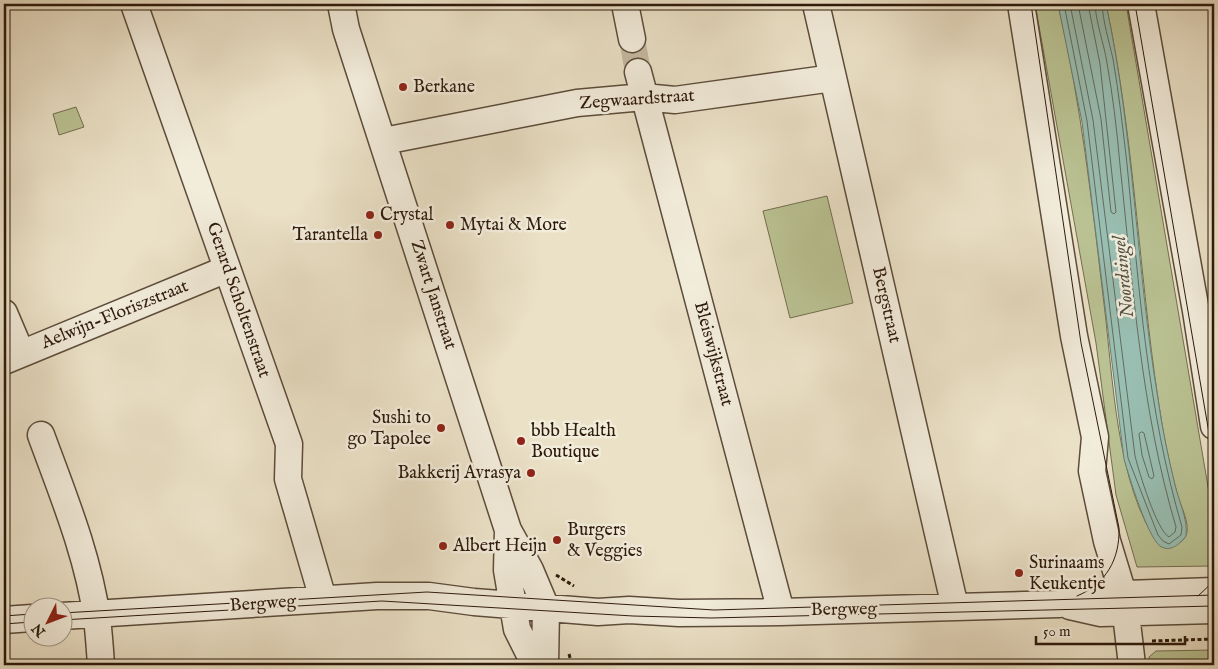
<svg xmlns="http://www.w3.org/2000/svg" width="1218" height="669" font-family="'IM FELL English',serif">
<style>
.green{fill:#bac293;stroke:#746e4f}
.water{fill:#99beb2;stroke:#6e7c6f}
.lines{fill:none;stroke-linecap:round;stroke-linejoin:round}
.shore{stroke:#636c5e;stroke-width:1}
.minor-tunnel{stroke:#c5b9a1;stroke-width:26;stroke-dasharray:26 13;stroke-linecap:butt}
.minor-casing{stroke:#5c4c3a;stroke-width:29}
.path{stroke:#2d1a0b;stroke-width:3;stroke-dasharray:4 2.5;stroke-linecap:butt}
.minor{stroke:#f2ecdb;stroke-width:26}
.tram{stroke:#2d1a0b;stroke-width:1}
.poi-dot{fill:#8f2418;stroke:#f2ecdb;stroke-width:2}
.labels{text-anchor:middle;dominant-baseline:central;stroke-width:5;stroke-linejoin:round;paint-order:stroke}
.poi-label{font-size:18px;fill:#2d1a0b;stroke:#f2ecdb;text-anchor:start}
.street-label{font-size:18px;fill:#2d1a0b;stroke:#f2ecdb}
.water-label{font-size:19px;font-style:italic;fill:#535345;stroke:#f2ecdb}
</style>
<rect width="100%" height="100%" fill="#ebe1c7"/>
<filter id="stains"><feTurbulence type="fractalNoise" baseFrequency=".004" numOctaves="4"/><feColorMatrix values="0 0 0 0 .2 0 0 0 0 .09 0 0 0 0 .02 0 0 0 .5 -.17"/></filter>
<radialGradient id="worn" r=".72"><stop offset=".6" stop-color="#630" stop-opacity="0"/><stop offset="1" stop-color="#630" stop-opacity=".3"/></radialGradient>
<path class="green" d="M1035,4H1058C1081,103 1092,203 1104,304C1113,376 1116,487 1160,546L1181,542C1186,537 1188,533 1187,525C1186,516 1181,506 1178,497C1172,475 1167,452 1163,430C1139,289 1136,144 1106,4H1126L1214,522V566L1137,567L1116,495L1096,343Z
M76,107L84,127L59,135L53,114Z
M827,196L853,303L790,318L763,211Z
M1214,650V665H1149V657L1156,651Z"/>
<path class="water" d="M1058,4H1106C1134,134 1136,268 1158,399C1162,428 1168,456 1175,485C1179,502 1188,519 1186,536C1180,544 1170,553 1160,546C1147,536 1129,476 1124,459L1082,122Z"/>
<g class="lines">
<path class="shore" d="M1064,4L1087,121L1128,458L1158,535L1163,541L1169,544L1181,535L1182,527C1147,408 1139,287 1127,164C1123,130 1119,94 1113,59C1109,41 1103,22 1102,4
M1070,4L1093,120L1135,456C1139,472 1157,531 1169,537L1175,532L1176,527C1141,409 1133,287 1120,165C1117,131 1113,97 1107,63C1104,43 1096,24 1095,4
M1078,4L1101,119L1111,212L1114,214L1116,212L1100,64L1088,4
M1142,432L1144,433L1154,476L1152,479L1149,477L1142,455L1139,434Z"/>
<path class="minor-tunnel" d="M632,39L638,72"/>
<g class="minor-casing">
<path id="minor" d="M134,4L289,444L288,479L323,599
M341,4L346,29L508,530L530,570L546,608L545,665
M625,4L632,39
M816,4L955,607
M1021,4L1074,336L1095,437L1092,471L1107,541L1124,597L1132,665
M1141,4L1196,311L1214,426
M638,72L781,612
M384,141L577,103L644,97L675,100L833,78
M4,313L21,353
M4,361L227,269
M41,435C63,495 88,555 97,619C99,634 100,650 101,665
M508,530L507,570L517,629L535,665
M1070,606L1101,613L1214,610
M62,616L377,596H429L474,602L598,612L629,610L679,613L781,612L1059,604L1096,595L1214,591
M4,620L32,618"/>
</g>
<path class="path" d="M556,575L574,586
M1152,641L1214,639
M569,654L572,665"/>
<use href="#minor" class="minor"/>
<path class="tram" d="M1031,4L1081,343L1119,528C1120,559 1106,584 1077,596
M1135,4L1214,462
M1198,596L1214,581
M62,613L427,592L714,610L1214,595
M4,616L32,614
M62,620L382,601L633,616L711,618L1214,606
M4,624L32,622"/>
</g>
<g class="poi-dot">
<circle cx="403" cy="87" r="5"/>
<circle cx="370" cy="215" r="5"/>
<circle cx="450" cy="225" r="5"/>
<circle cx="378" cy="235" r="5"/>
<circle cx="441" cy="428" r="5"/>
<circle cx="521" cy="441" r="5"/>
<circle cx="531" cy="473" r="5"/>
<circle cx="557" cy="540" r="5"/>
<circle cx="443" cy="546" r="5"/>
<circle cx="1019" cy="573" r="5"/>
</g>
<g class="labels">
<g class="poi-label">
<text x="413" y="87">Berkane</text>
<text x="380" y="215">Crystal</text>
<text x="460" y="225">Mytai &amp; More</text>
<text x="368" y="235" text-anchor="end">Tarantella</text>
<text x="431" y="418" text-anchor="end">Sushi to<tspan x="431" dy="21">go Tapolee</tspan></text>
<text x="531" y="431">bbb Health<tspan x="531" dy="21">Boutique</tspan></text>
<text x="521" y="473" text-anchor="end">Bakkerij Avrasya</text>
<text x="567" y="530">Burgers<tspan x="567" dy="21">&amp; Veggies</tspan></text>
<text x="453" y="546">Albert Heijn</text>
<text x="1029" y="563">Surinaams<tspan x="1029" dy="21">Keukentje</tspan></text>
</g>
<g class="street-label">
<text transform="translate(637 100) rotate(-4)">Zegwaardstraat</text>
<text transform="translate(433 295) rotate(72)">Zwart Janstraat</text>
<text transform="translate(238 300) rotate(71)">Gerard Scholtenstraat</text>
<text transform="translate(886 305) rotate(77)">Bergstraat</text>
<text transform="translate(115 315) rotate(-22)">Aelwijn-Floriszstraat</text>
<text transform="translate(713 354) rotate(75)">Bleiswijkstraat</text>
<text transform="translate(263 604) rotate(-4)">Bergweg</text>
<text transform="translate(844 610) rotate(-1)">Bergweg</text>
</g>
<g class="water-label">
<text transform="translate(1124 277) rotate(-96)">Noordsingel</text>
</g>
</g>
<rect width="1218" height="669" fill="none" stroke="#ebe1c7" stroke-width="20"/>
<rect x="5" y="5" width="1208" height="659" fill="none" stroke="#2d1a0b" stroke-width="2.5"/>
<rect x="10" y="10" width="1198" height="649" fill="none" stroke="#2d1a0b"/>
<g transform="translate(48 622) rotate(228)"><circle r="24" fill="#f2ecdb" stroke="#a39888"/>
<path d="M0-4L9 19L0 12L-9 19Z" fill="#8f2418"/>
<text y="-8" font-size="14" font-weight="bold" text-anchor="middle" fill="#2d1a0b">N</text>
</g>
<path d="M1036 636v8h149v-8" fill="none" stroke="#2d1a0b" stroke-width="2.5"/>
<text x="1043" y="636" font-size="15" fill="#2d1a0b" stroke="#f2ecdb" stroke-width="4" paint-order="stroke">50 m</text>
<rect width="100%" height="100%" filter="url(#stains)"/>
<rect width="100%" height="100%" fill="url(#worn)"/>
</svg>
